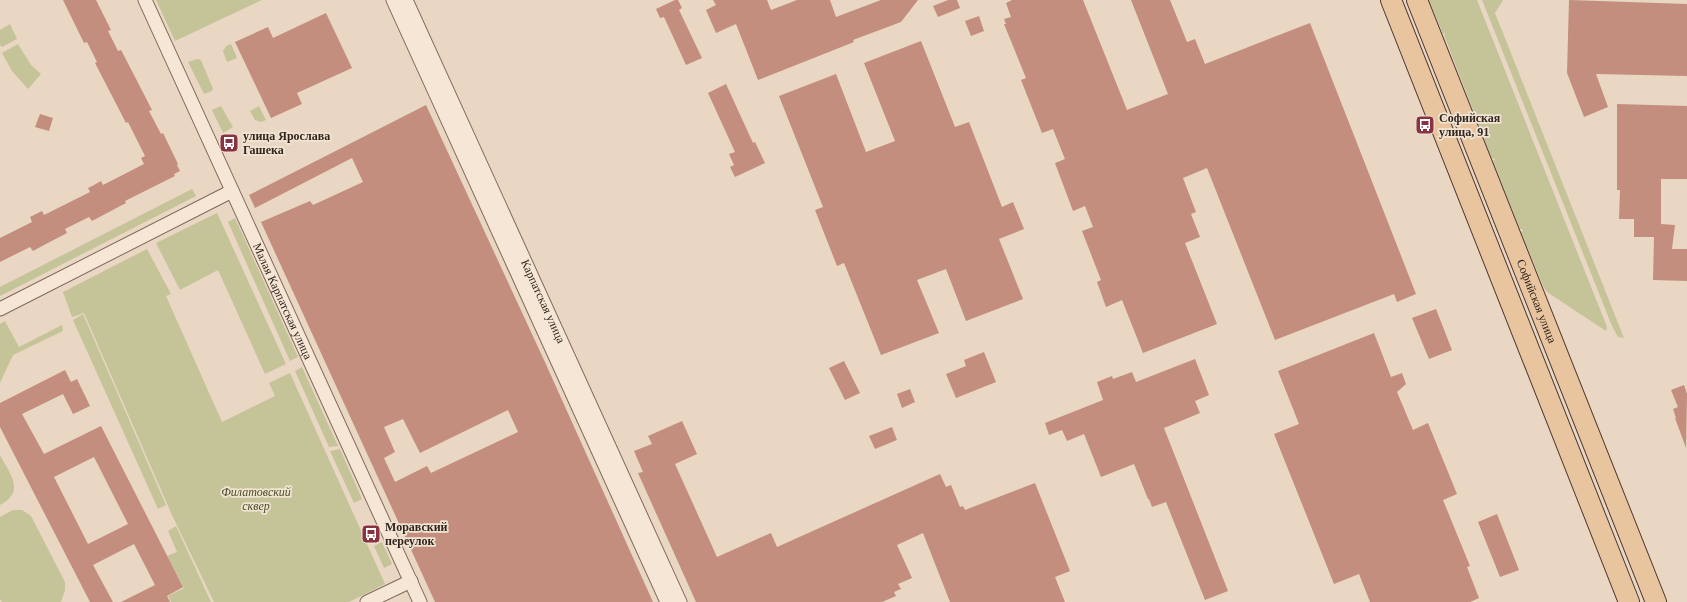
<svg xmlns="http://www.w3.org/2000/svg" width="1687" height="602" font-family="Georgia,serif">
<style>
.green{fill:#c5c398}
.building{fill:#c38e7d;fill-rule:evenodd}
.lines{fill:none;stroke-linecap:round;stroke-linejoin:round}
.street-casing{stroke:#81695c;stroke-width:15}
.primary-casing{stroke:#4f3930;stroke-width:22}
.street{stroke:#f5e6d5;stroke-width:13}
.primary{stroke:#e8c59f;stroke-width:20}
.labels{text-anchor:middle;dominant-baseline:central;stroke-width:3.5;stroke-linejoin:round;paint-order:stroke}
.poi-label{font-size:12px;font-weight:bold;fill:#32251e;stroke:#f1e3d2;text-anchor:start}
.street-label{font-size:12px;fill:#32251e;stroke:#f1e3d2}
.park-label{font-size:12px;font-style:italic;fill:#4a4d27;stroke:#f1e3d2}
</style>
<rect width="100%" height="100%" fill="#e9d7c3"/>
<path class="green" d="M156,0H262L175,41Z
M1429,0H1477L1607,327L1606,331L1547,292L1544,288L1521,232L1523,231L1522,229H1520L1493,161L1495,160L1494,158L1492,159L1444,35H1445V33L1443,34Z
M1482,0H1503L1495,13L1624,338L1618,337L1612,326Z
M10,24L17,39L2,47L0,45V30Z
M18,44L31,65L41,74L28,89L12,71L2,53Z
M231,44L237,58L227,62L223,51L226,46Z
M197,59L201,60L213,89L212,91L204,94L188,62Z
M221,106L233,127L223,133L212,110Z
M259,106L266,120L261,122L255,120L250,111Z
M192,189L196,196L0,296V287Z
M217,213L286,364L265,374L218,270L180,290L156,243Z
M235,218L298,357L290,361L228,222Z
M147,249L171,294L166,296L222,422L275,396L269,383L290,373L385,584L349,602H214L172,515L84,313L72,317L63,292Z
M83,314L166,505L158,509L73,320Z
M5,321L19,347L62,325L63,331L13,355L0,383V324Z
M302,367L338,446L329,447L295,371Z
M340,449L362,499L354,503L330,451Z
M0,455C10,474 26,491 0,505Z
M13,510H22L31,516L65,582V590L61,602H2L0,599V517Z
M176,526L211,602H171L168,596L184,588L167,556L177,552L168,531Z
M382,542L392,564L384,568L374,546Z"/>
<path class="building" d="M63,0H96L111,30L108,31L118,51L121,50L133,73L152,110L149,111L161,134L163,133L178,164L177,165L180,171L174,174L175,176L125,201L126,203L92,221L89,217L65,229L67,233L44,245L33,251L30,247L0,262V238L32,222L30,217L42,211L44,215L90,192L88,188L94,185L101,181L103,185L144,164L141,158L145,156L128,122L126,123L95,63L97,62L87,42L84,43Z
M675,0H678L682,8L679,10L702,58L686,65L664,17L660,18L656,9Z
M713,0H767L771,10L797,0H830L836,17L881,0H918L901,22L853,40L854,42L758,80L736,24L716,33L706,10L716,5Z
M948,0H957L960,8L938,17L933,6Z
M1012,0H1083L1127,110L1168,94L1131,0H1170L1187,42L1195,39L1205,64L1310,23L1416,294L1397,302L1394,294L1275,340L1207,168L1183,178L1196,212L1191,214L1200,237L1185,243L1217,324L1143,353L1122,300L1106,307L1097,282L1101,280L1082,231L1093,227L1085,206L1073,211L1055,163L1065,159L1053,129L1042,133L1021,80L1026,78L1004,24H1006L1004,19L1011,17L1006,3Z
M1569,0L1687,4V76L1596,74L1608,107L1584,117L1567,73Z
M326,13L352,68L297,93L302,104L271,118L235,42L268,27L273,38Z
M979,16L984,31L971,36L965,21Z
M921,41L955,127L969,122L1002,207L1013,202L1024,229L999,239L1023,299L966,321L946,269L917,280L939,333L881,355L844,263L837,266L815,210L823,207L779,96L836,74L866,152L895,141L864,63Z
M726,84L753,143L755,142L765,163L735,177L730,167L734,165L729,154L735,152L708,93Z
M1617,104L1687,106V179H1661V224L1675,225L1672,249H1687V281L1653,280L1654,237H1634V219H1619L1620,190H1617Z
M426,105L544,360L653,602H435L261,222L310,201L313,205L363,182L352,158L255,208L249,195ZM508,410L518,432L431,473L427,466L395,482L384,458L395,452L384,427L403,419L420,453Z
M40,114L53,118L49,131L35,127Z
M1436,309L1452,350L1429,359L1412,318Z
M1374,333L1391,377L1402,373L1406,384L1397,392L1413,430L1428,423L1457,494L1443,500L1470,566L1467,567L1479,598L1470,602H1370L1359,574L1334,584L1274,434L1299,424L1278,371Z
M984,352L996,382L956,398L946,374L966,366L964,360Z
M1195,359L1209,395L1195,401L1200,413L1164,428L1228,591L1205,600L1166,502L1152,507L1149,499H1148L1134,464L1101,477L1084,434L1067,441L1062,430L1049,435L1045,423L1103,400L1097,382L1112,376L1113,379L1132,372L1136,382Z
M844,361L860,393L845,400L829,368Z
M65,370L71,382L77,379L90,406L73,414L63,394L22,414L44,454L101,426L183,587L167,596L170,602H121L155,585L134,544L93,565L113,602H90L0,427V403ZM94,457L128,524L88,544L54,477Z
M1684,385L1687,394L1686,448L1675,418H1676L1673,409L1678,407L1671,390Z
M910,389L915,402L902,408L897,394Z
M682,421L697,454L675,464L717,557L771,533L777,547L940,474L946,487L951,485L960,507L963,506L965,510L1035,483L1070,571L1055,577L1065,602H950L923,533L897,545L912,578L898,584L901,589L894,592L896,596L882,602H696L638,473L643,472L634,451L652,444L648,436Z
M892,427L897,440L875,449L869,436Z
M1497,514L1519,570L1500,577L1478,522Z"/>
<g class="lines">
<g class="street-casing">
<g id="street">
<path id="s1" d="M145,0L420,602"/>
<path d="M393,0L667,602"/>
<path id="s2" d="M406,0L680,602"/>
<path d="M0,309L232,191"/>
<path d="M367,602L411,581"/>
</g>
</g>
<g class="primary-casing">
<g id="primary">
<path d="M1391,0L1629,602"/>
<path id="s3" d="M1417,0L1656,602"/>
</g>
</g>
<use href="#street" class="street"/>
<use href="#primary" class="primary"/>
</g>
<defs>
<g id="bus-square" transform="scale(1)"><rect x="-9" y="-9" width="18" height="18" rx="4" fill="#893242" stroke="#f1e3d2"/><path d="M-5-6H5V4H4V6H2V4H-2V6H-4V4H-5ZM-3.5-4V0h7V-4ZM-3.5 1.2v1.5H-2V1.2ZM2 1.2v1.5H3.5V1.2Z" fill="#fff"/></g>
</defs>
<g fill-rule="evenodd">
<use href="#bus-square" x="1425" y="125"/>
<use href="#bus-square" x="229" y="143"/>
<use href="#bus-square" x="371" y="534"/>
</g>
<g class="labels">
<g class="poi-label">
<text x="1439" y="118">Софийская<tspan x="1439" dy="14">улица, 91</tspan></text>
<text x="243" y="136">улица Ярослава<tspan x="243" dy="14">Гашека</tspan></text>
<text x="385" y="527">Моравский<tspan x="385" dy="14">переулок</tspan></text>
</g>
<g class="street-label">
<text stroke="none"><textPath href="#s1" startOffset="331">Малая Карпатская улица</textPath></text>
<text stroke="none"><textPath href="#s2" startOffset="331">Карпатская улица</textPath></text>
<text stroke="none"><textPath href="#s3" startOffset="324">Софийская улица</textPath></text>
</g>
<g class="park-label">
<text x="256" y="492">Филатовский<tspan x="256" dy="14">сквер</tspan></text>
</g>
</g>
</svg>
